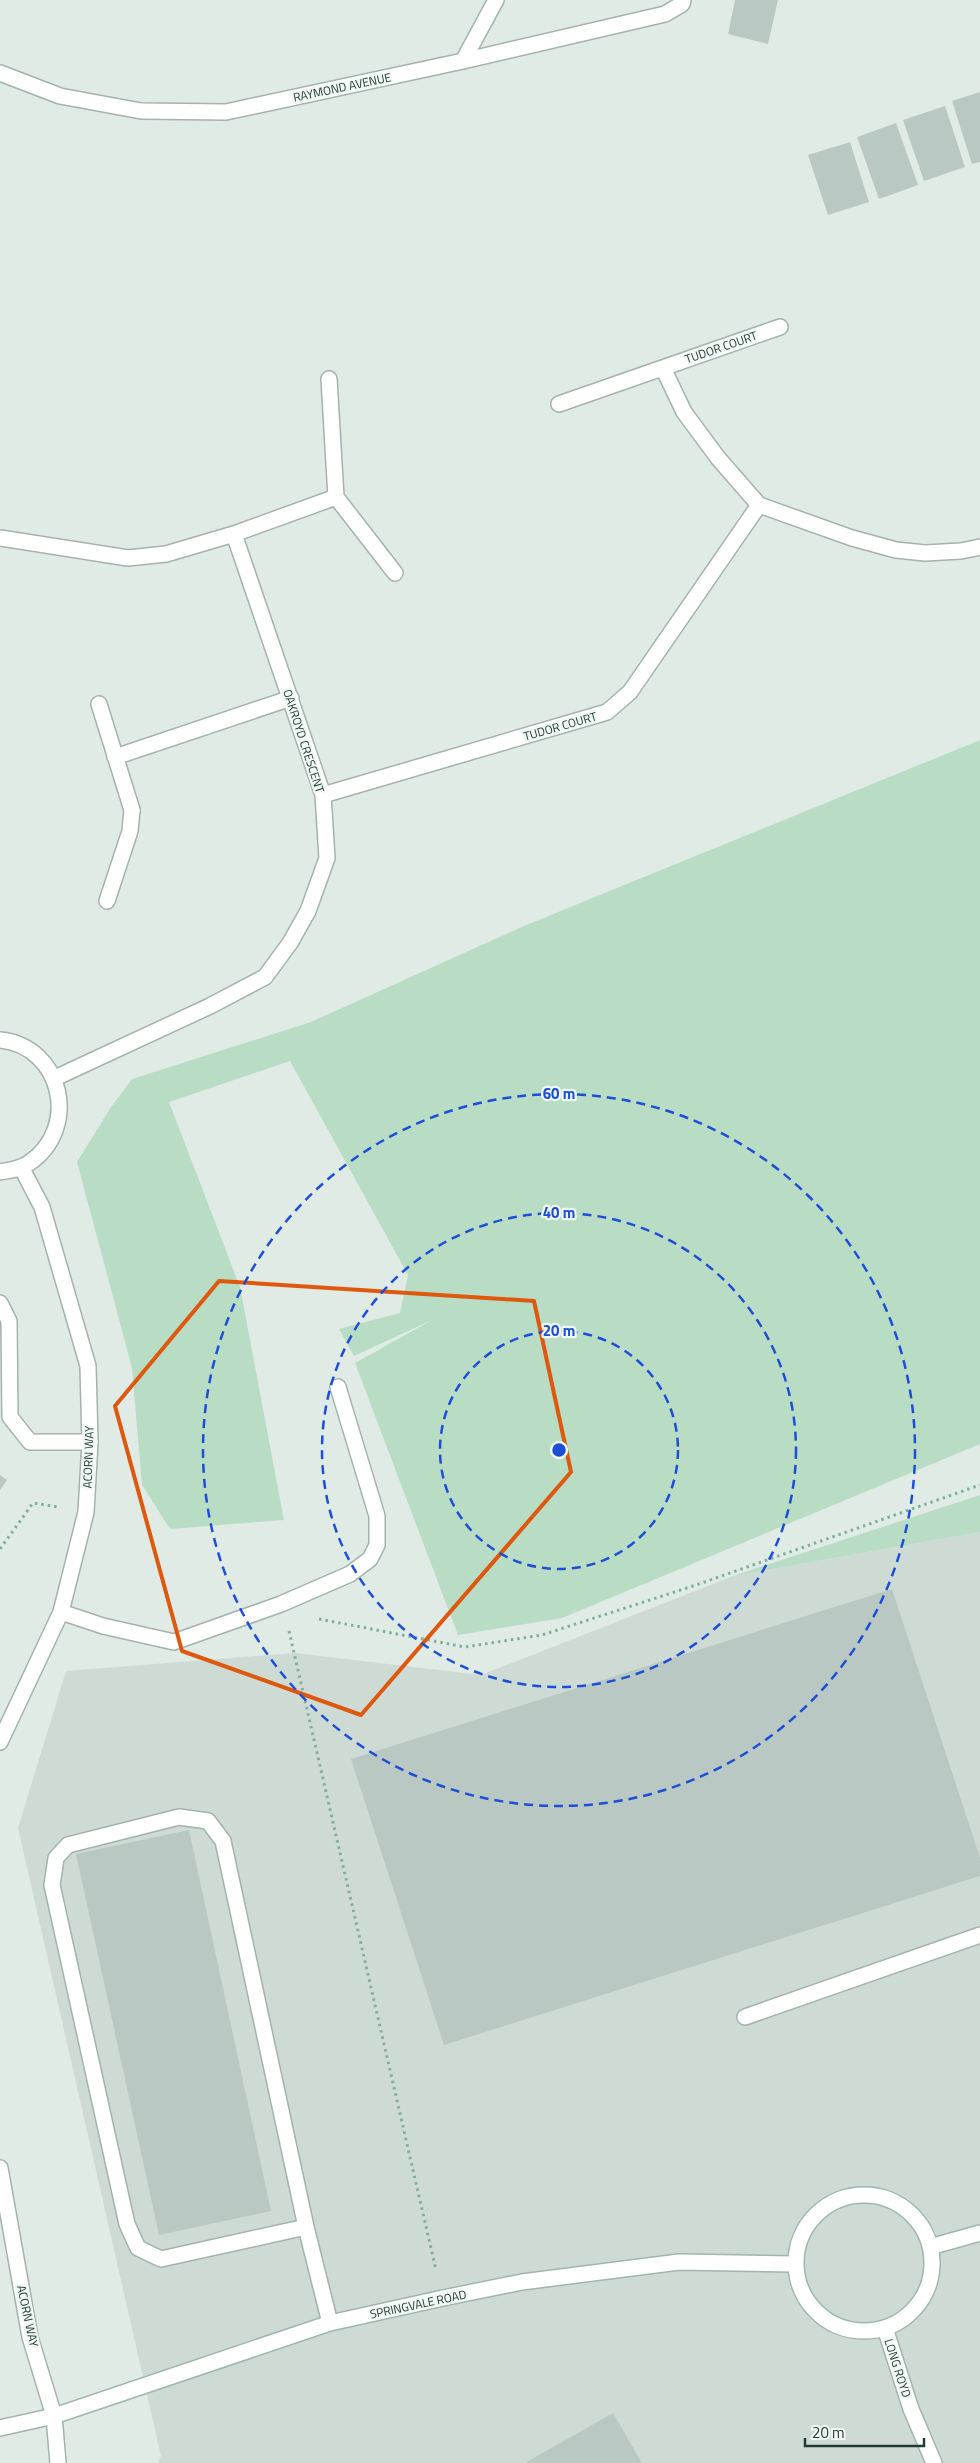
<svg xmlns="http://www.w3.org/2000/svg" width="980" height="2463" font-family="'Titillium Web',sans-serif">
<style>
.built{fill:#cedbd5}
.green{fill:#b9dcc4}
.building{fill:#b9c8c2}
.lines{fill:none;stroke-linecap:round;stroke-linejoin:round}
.lane-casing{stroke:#a3b3ad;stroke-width:18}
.street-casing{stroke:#a3b3ad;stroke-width:18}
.secondary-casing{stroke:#9fb6af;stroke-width:18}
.path{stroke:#81aea1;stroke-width:3;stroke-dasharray:2.5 4;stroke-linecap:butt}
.lane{stroke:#fff;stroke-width:15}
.street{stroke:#fff;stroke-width:15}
.secondary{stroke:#fff;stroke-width:15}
.marked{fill:none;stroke:#de580e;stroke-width:4;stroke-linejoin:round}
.ring{fill:none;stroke:#1d4ed8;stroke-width:2.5;stroke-dasharray:9 6}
.labels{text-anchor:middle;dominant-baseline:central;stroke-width:4.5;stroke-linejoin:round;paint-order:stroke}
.street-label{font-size:12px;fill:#213b35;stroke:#f1f7f4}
.centre{fill:#1d4ed8;stroke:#f1f7f4;stroke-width:2.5}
.ring-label{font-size:15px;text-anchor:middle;font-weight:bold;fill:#1d4ed8;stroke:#f1f7f4;stroke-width:4.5;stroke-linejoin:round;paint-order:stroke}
</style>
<rect width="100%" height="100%" fill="#e0ebe6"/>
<path class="built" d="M980,1532V2463H158L161,2456L18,1828L66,1671L295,1653L481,1675L733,1576Z"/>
<path class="green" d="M980,740V1444L562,1618L458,1635L355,1363L432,1320L354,1356L339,1329L400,1313L408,1275L290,1061L169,1102L240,1287L284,1520L170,1529L142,1485L132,1368L77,1162L111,1107L132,1079L311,1022L524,926Z
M980,1495V1532L733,1576Z"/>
<path class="building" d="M735,0H778L768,44L728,34Z
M980,92V162L972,164L952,101Z
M945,106L965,167L924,181L903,120Z
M896,123L918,185L879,199L857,137Z
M850,142L869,202L828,215L808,155Z
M0,1475L7,1480L0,1490Z
M892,1589L980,1858V1876L444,2045L351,1759Z
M189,1830L271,2211L159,2235L76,1854Z
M613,2413L642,2463H525Z"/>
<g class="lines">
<g class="lane-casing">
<path id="lane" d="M329,379L336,497L395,573
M107,901L130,831L132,810
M0,1303L9,1321L10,1417L30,1442H90
M61,1612L103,1626L174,1642L281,1604L350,1574L370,1559L377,1545V1516L338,1387
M745,2017L980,1935
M306,2227L161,2259L138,2248L127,2224L52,1885L56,1858L68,1845L179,1817L208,1821L223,1841L306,2227L330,2323
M0,2428L54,2416"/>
</g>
<g class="street-casing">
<path id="street" d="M463,61L496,0
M0,73L60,96L141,111L226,112L463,61L665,14L682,4L683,0
M663,368L684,412L718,458L759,505L852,538L896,550L925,553L961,551L980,547
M559,404L780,327
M0,538L128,558L166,554L234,534L336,497
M99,704L132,810
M115,757L291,698
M323,795L607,712L630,692L759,505
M0,1040C62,1046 81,1128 29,1163C21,1169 10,1170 0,1172
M55,1078L210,1006L265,977L290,943L308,911L327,858L323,795L234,534
M0,1742L61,1612L86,1512L90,1442L88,1366L42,1207L21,1167
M0,2168L30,2337L54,2416
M885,2328L911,2409L934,2463"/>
</g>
<g class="secondary-casing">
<path id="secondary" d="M796 2263a68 68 0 1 1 136 0a68 68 0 1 1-136 0Z
M930,2247L980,2233
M58,2463L54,2416L330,2323L443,2298L522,2282L679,2262L795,2264"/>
</g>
<path class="path" d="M0,1549L33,1503L58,1507
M319,1619L465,1647L542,1635L696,1585L980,1485
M289,1631L436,2270"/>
<use href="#lane" class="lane"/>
<use href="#street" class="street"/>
<use href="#secondary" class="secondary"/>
</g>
<path class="marked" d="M219,1281L534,1301L571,1472L361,1715L182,1651L115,1406Z"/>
<g class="ring">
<circle cx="559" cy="1450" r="119"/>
<circle cx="559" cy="1450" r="237"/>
<circle cx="559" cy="1450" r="356"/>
</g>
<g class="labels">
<g class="street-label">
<text transform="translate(342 87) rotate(-12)">RAYMOND AVENUE</text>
<text transform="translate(721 347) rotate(-19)">TUDOR COURT</text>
<text transform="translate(560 726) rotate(-16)">TUDOR COURT</text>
<text transform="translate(304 741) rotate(72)">OAKROYD CRESCENT</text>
<text transform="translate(88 1457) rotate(-88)">ACORN WAY</text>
<text transform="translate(418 2304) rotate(-12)">SPRINGVALE ROAD</text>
<text transform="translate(28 2316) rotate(78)">ACORN WAY</text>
<text transform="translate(898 2368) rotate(72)">LONG ROYD</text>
</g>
</g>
<circle cx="559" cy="1450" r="8" class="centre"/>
<g class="ring-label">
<text x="559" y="1099">60 m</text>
<text x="559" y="1218">40 m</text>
<text x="559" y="1336">20 m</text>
</g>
<path d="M805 2438v8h119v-8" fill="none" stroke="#213b35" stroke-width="2.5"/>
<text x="812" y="2438" font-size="15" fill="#213b35" stroke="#f1f7f4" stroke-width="4" paint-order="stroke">20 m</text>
</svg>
